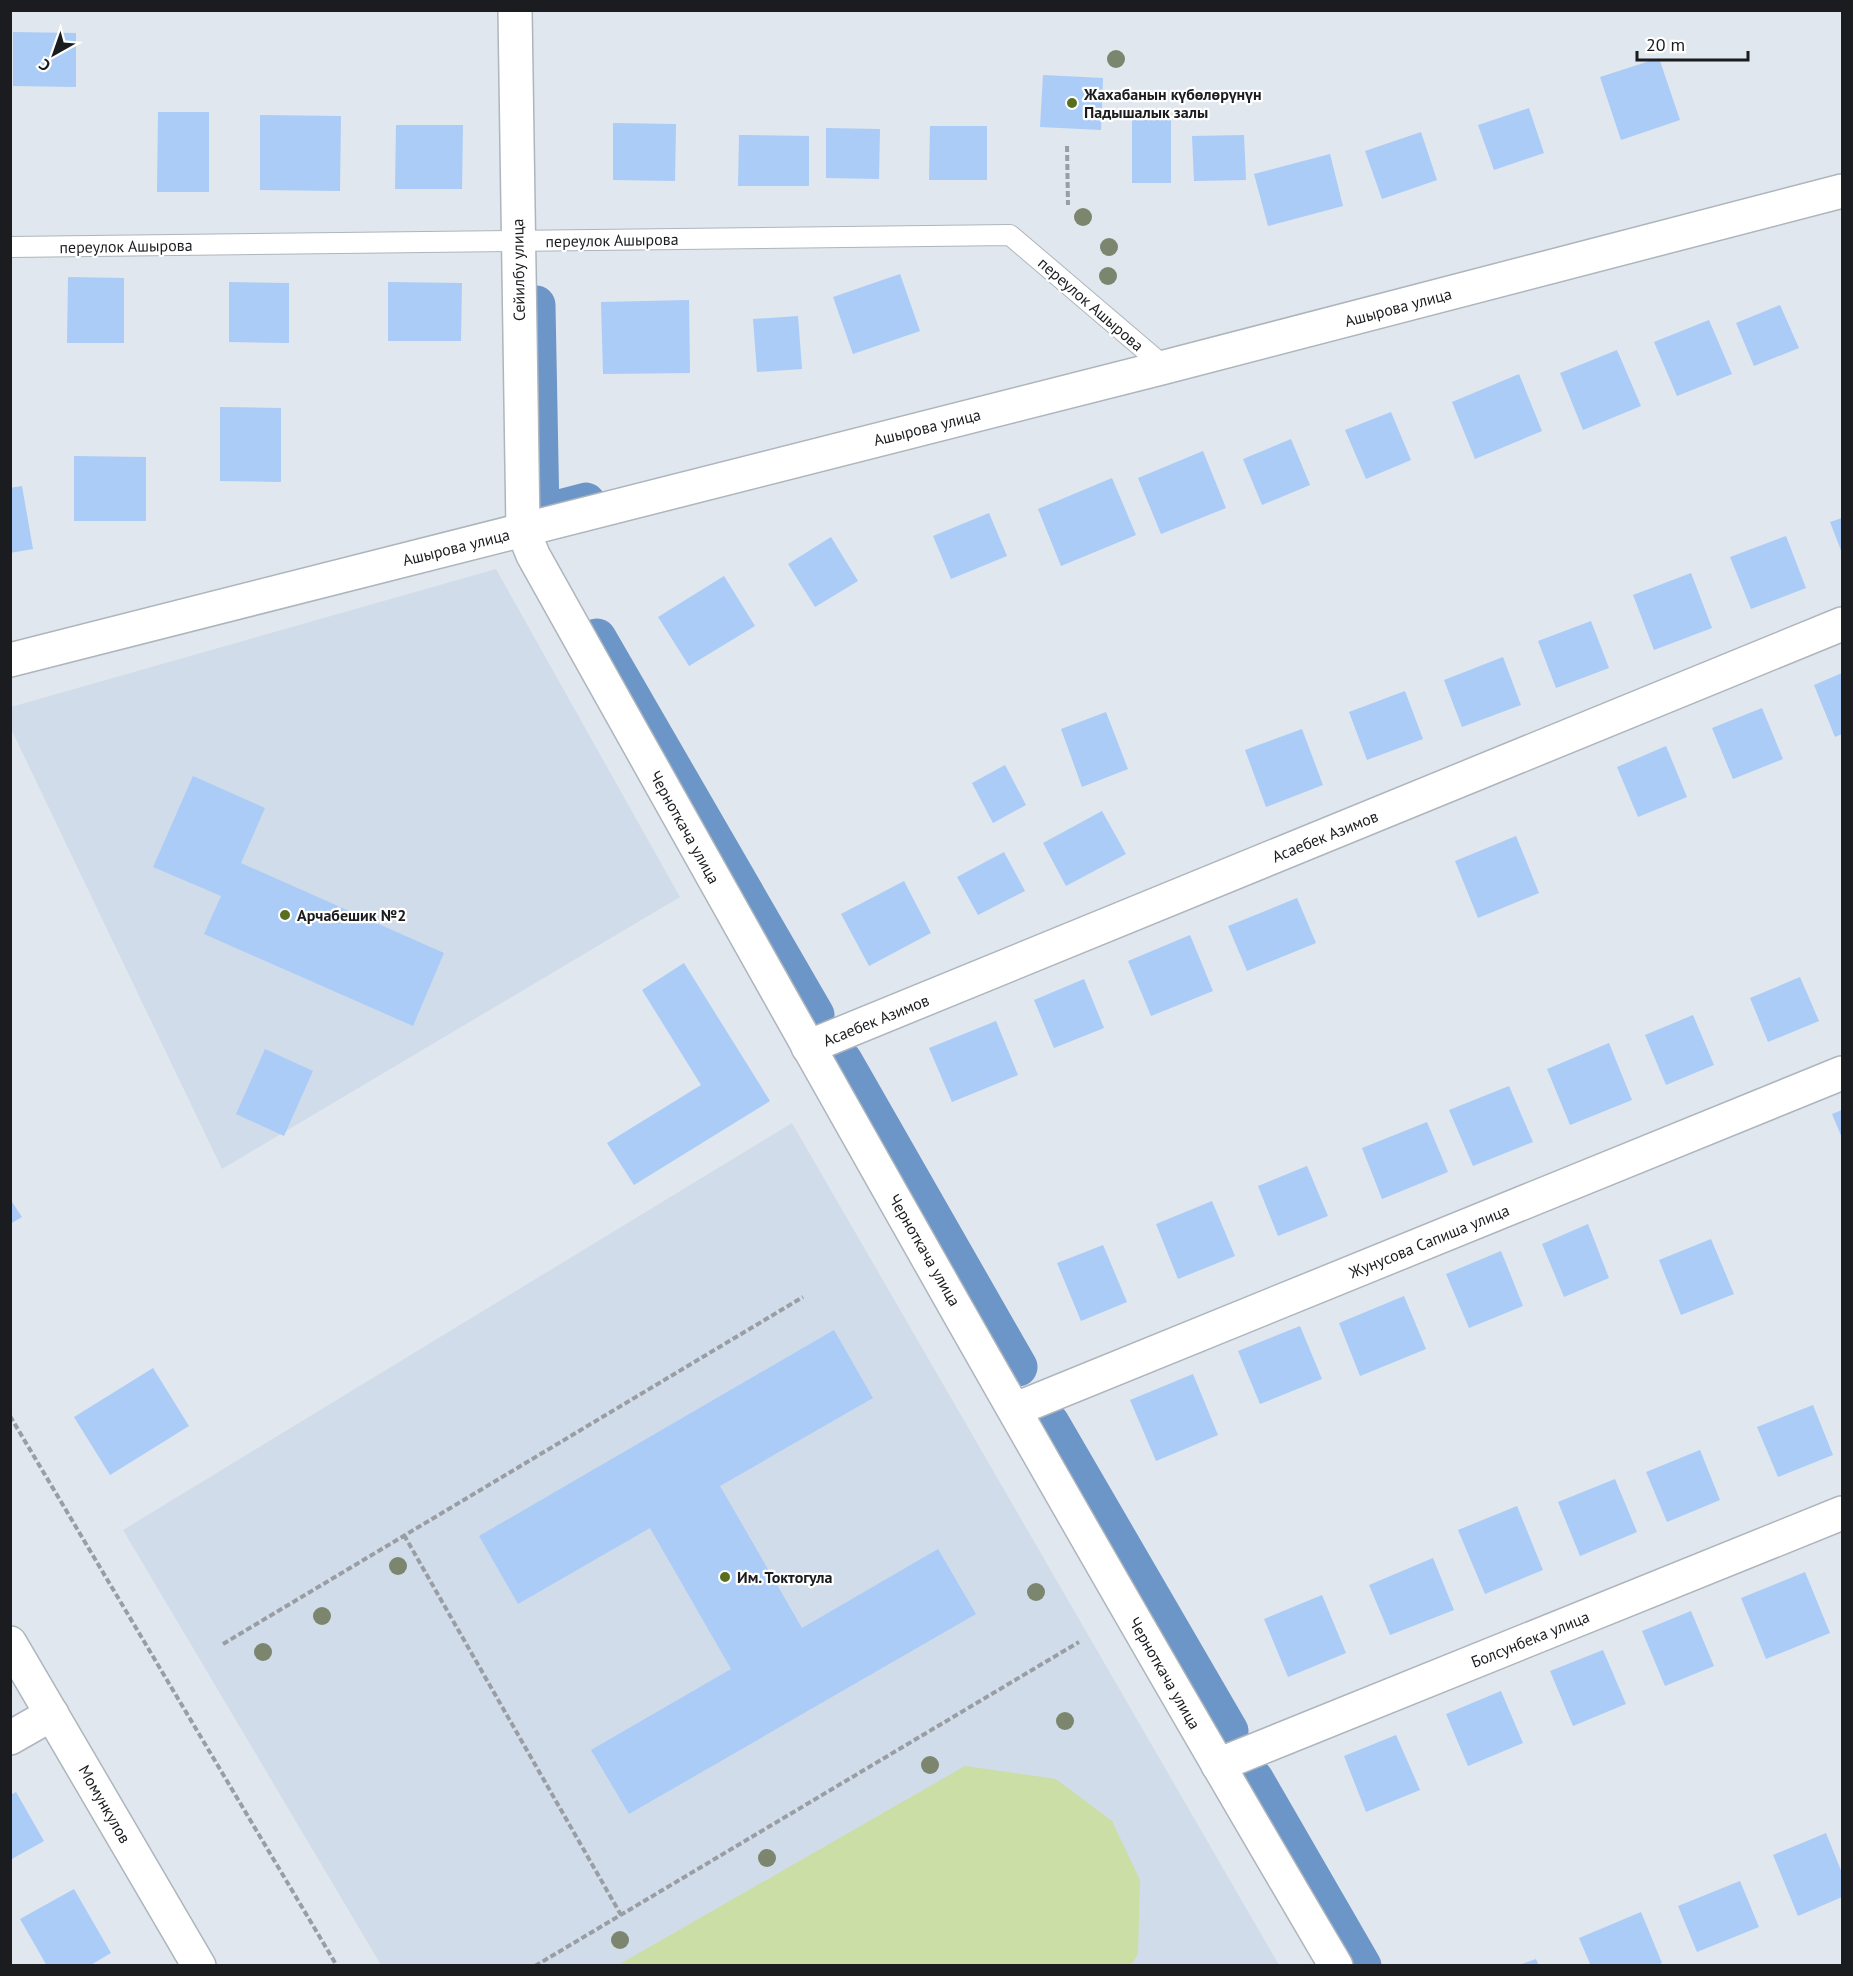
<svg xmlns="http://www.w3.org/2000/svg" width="1853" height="1976" font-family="'PT Sans',sans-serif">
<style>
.built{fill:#d1dcea}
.green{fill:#cadea6}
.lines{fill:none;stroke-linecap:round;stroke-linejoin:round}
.canal{stroke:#6c95c8;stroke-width:39}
.building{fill:#aaccf7}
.service-casing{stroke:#aeb5bc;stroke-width:22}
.minor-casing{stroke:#aeb5bc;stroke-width:36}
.tertiary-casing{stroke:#aeb5bc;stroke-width:36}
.path{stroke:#999ea5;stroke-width:4;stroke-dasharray:6 3;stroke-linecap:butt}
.service{stroke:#fff;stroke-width:20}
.minor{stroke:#fff;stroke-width:33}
.tertiary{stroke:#fff;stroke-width:33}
.tree{fill:#7c866f}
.poi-dot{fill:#596f20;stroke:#fff;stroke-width:2}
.labels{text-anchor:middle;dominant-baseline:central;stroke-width:4.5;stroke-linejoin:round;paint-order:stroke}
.poi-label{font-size:16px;font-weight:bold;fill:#1a1c1f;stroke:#fff;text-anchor:start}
.street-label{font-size:16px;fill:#1a1c1f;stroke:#fff}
</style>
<rect width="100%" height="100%" fill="#e0e7ef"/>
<path class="built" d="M496,569L680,897L222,1169L11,729V707Z
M792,1123L1279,1965H381L123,1530Z"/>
<path class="green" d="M965,1766L1056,1779L1112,1821L1140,1880L1138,1954L1131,1965H618Z"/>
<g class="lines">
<path class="canal" d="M536,305L540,514L586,502
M597,638L815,1015
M843,1061L1018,1367
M1050,1423L1229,1731
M1254,1779L1362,1966"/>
</g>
<path class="building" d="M13,32L76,33V87L13,86Z
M1659,58L1680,120L1621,140L1600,77Z
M1043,75L1103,78L1101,130L1040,127Z
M1529,108L1544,153L1494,170L1478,125Z
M158,112H209V192H157Z
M260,115L341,116L340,191L260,190Z
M1132,120H1171V183H1132Z
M613,123L676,124L675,181L613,180Z
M396,125H463L462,189H395Z
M930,126H987V180H929Z
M826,128L880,129L879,179L826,178Z
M1421,132L1437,180L1382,199L1365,151Z
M739,135L809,136V186H738Z
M1244,135L1246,180L1194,181L1192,136Z
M1330,154L1343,206L1268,226L1254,174Z
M900,274L920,331L853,354L833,297Z
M68,277L124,278V343H67Z
M229,282L289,283V343L229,342Z
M388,282L462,283L461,341H388Z
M689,300L690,373L603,374L601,302Z
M1780,305L1799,348L1754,366L1736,323Z
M798,316L802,369L757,372L753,319Z
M1709,320L1732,374L1677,396L1654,342Z
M1617,350L1641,406L1583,430L1560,373Z
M1519,374L1542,431L1475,459L1452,402Z
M220,407L281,408V482L220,481Z
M1391,412L1411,460L1366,479L1345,430Z
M1291,439L1310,485L1262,505L1243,459Z
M1203,451L1226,508L1161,534L1138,478Z
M74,456L146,457V521H74Z
M1112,478L1136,535L1061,566L1038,509Z
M22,486L33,549L10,553V488Z
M989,513L1007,556L951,579L933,536Z
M1842,518V553L1830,522Z
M1786,536L1806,588L1751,609L1730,557Z
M831,537L858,581L815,607L788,564Z
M1691,573L1712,628L1654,650L1633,595Z
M724,576L755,626L689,666L658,617Z
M1591,621L1609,668L1556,688L1538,641Z
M1503,657L1521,705L1462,727L1444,680Z
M1842,673V734L1835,737L1814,685Z
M1405,691L1423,739L1367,760L1349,712Z
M1762,708L1783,759L1733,779L1712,728Z
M1106,712L1128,769L1082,787L1061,729Z
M1302,729L1323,785L1266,807L1245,750Z
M1666,746L1687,797L1638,817L1617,767Z
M1005,765L1026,805L993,823L972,783Z
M193,776L265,808L241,863L444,953L413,1026L204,934L221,896L153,867Z
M1102,811L1126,854L1066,886L1043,843Z
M1516,836L1539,893L1478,918L1455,861Z
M1004,852L1025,891L978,915L957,877Z
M904,881L931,933L869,966L841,914Z
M1297,898L1316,943L1247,971L1228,926Z
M1190,935L1213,991L1151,1016L1128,961Z
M684,963L770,1101L634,1185L607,1143L701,1085L642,990Z
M1800,977L1819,1021L1768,1042L1750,998Z
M1084,979L1104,1028L1054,1048L1034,1000Z
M1693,1015L1714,1065L1666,1085L1645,1035Z
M996,1021L1018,1075L952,1102L929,1048Z
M1609,1043L1632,1100L1570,1125L1547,1069Z
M265,1049L313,1071L284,1136L236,1114Z
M1509,1086L1533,1142L1473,1166L1449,1110Z
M1842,1110V1138L1832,1114Z
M1427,1122L1448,1172L1382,1199L1362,1148Z
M1307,1166L1328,1216L1278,1236L1258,1186Z
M10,1199L22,1217L10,1224Z
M1212,1201L1235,1256L1178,1279L1156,1224Z
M1588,1224L1609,1278L1564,1297L1542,1244Z
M1711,1239L1734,1294L1681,1315L1659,1260Z
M1103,1245L1127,1302L1081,1321L1057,1263Z
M1501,1251L1523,1306L1469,1328L1446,1274Z
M1404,1296L1426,1349L1360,1376L1339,1323Z
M1300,1326L1322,1379L1260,1404L1238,1351Z
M834,1330L873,1398L720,1486L802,1628L938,1549L976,1614L629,1814L591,1750L731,1669L650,1528L518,1604L479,1536Z
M153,1368L189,1426L110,1475L74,1417Z
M1193,1374L1218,1435L1156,1461L1130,1400Z
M1813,1405L1833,1455L1778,1477L1757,1427Z
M1700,1450L1720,1500L1667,1522L1646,1472Z
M1615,1479L1637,1532L1580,1556L1558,1502Z
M1517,1506L1543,1570L1485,1594L1458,1530Z
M1433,1558L1454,1610L1390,1635L1369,1585Z
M1805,1572L1830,1633L1766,1659L1741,1598Z
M1322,1595L1346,1653L1288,1677L1264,1619Z
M1691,1611L1714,1666L1665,1686L1642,1631Z
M1603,1650L1626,1704L1573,1726L1550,1671Z
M1501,1691L1523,1743L1468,1766L1446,1714Z
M1396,1735L1420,1790L1366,1812L1344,1756Z
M16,1792L44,1841L10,1860V1795Z
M1826,1833L1842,1873V1897L1798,1916L1773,1855Z
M1740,1881L1759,1927L1697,1952L1678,1906Z
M74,1889L111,1953L89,1966H47L20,1919Z
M1641,1912L1662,1963L1656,1966H1591L1579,1938Z
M1536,1959L1539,1966H1519V1965Z"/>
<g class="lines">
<g class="service-casing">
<path id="service" d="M10,247L1010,235L1165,367"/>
</g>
<g class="minor-casing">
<path id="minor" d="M515,10L523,530
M808,1047L1842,624
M1016,1409L1842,1073
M10,1738L52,1714
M1218,1765L1842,1513"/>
</g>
<g class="tertiary-casing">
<path id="tertiary" d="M523,530L533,555C797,1027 1061,1500 1336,1966
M10,660L1165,367L1842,191
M10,1643L199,1966"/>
</g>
<path class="path" d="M1067,146L1068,205
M10,1416L337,1966
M404,1535L621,1915
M223,1644L803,1297
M535,1966L1079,1642"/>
<use href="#service" class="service"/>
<use href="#minor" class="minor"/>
<use href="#tertiary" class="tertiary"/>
</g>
<g class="tree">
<circle cx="1116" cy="59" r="9"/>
<circle cx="1083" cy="217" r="9"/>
<circle cx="1109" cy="247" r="9"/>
<circle cx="1108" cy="276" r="9"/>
<circle cx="398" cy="1566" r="9"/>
<circle cx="1036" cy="1592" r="9"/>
<circle cx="322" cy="1616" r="9"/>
<circle cx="263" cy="1652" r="9"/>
<circle cx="1065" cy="1721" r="9"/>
<circle cx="930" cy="1765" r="9"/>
<circle cx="767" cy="1858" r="9"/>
<circle cx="620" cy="1940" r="9"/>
</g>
<g class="poi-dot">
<circle cx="1072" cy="103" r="6"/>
<circle cx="285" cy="915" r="6"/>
<circle cx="725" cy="1577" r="6"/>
</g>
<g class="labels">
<g class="poi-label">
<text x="1084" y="94">Жахабанын күбөлөрүнүн<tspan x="1084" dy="18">Падышалык залы</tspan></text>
<text x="297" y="915">Арчабешик №2</text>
<text x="737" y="1577">Им. Токтогула</text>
</g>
<g class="street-label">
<text transform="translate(612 240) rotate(-1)">переулок Ашырова</text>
<text transform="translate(126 246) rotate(-1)">переулок Ашырова</text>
<text transform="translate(518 270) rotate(-91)">Сейилбу улица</text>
<text transform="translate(1091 304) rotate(41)">переулок Ашырова</text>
<text transform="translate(1398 307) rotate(-15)">Ашырова улица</text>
<text transform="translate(927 427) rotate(-14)">Ашырова улица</text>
<text transform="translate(456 547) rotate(-14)">Ашырова улица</text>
<text transform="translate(685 827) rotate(61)">Черноткача улица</text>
<text transform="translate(1325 836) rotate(-22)">Асаебек Азимов</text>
<text transform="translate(876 1020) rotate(-22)">Асаебек Азимов</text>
<text transform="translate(1429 1241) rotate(-22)">Жунусова Сапиша улица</text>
<text transform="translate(925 1250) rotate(60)">Черноткача улица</text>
<text transform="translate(1530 1639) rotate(-22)">Болсунбека улица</text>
<text transform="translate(1165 1673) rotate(60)">Черноткача улица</text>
<text transform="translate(105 1804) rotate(60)">Момункулов</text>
</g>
</g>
<rect width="1853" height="1976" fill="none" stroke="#1a1c1f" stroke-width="24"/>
<g transform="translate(54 54) rotate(220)" stroke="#ffffff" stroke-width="4.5" paint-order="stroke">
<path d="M0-4.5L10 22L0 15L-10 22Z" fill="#1a1c1f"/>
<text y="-9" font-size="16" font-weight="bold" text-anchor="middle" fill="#1a1c1f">С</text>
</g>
<path d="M1637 51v9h111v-9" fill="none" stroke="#1a1c1f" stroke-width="3"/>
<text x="1646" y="51" font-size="18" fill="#1a1c1f" stroke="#ffffff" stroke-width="4.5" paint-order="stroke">20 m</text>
</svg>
